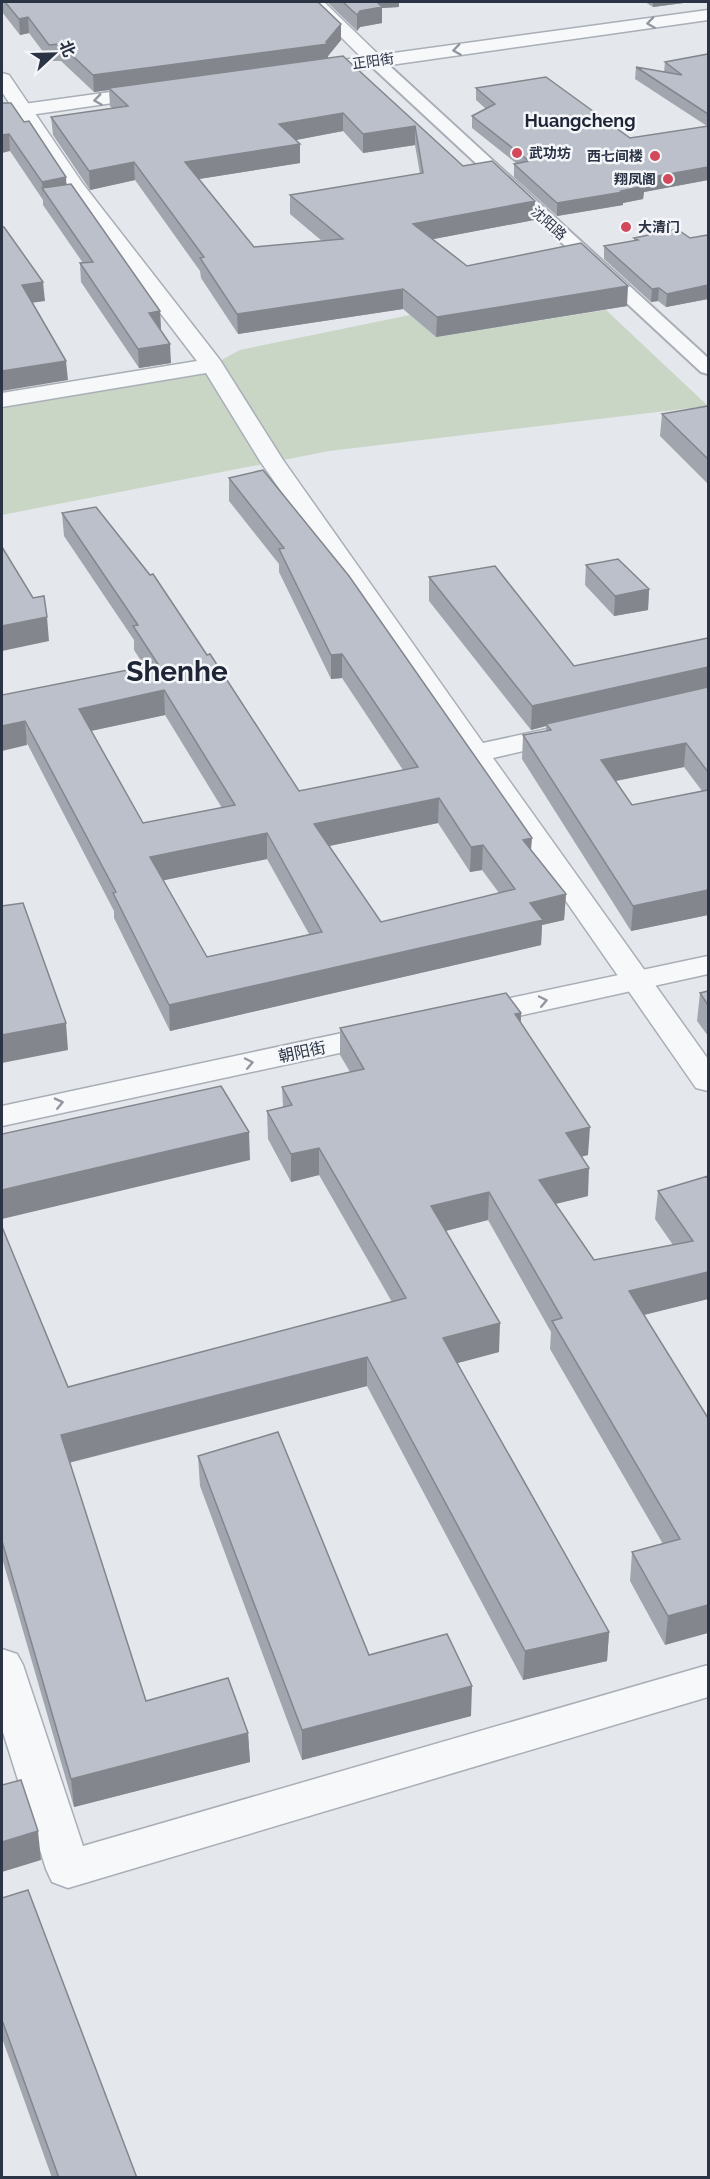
<svg xmlns="http://www.w3.org/2000/svg" width="710" height="2179" font-family="Raleway,'Noto Sans SC',sans-serif">
<style>
.green{fill:#c9d6c5}
.lines{fill:none;stroke-linecap:round;stroke-linejoin:round}
.pedestrian-casing{stroke:#a9aeb7;stroke-width:4}
.minor-casing{stroke:#a9aeb7;stroke-width:3}
.tertiary-casing{stroke:#a9aeb7;stroke-width:3}
.pedestrian{fill:#f7f8fa;fill-rule:evenodd}
.minor{fill:#f7f8fa;fill-rule:evenodd}
.tertiary{fill:#f7f8fa;fill-rule:evenodd}
.wall{fill:#a1a5ae;fill-rule:evenodd}
.shaded-wall{fill:#83868d}
.building{fill:#bbc0ca;stroke:#83868d;stroke-width:1.5;fill-rule:evenodd}
.oneway{stroke:#9196a0}
.poi-dot{fill:#d1495b;stroke:#f4f6f9;stroke-width:2}
.labels{text-anchor:middle;dominant-baseline:central;stroke-width:5;stroke-linejoin:round;paint-order:stroke}
.far-street-label{font-size:14px;fill:#2b3445;stroke:#f4f6f9}
.far-poi-label{font-size:14px;font-weight:bold;fill:#2b3445;stroke:#f4f6f9;text-anchor:start}
.street-label{font-size:16px;fill:#2b3445;stroke:#f4f6f9}
.far-district-label{font-size:18px;font-weight:bold;fill:#1d2536;stroke:#f4f6f9}
.town-label{font-size:28px;font-weight:bold;fill:#1d2536;stroke:#f4f6f9}
</style>
<rect width="100%" height="100%" fill="#e4e7ec"/>
<path class="green" d="M606,310L708,406L329,451L2,515V400L212,365L240,350L410,315L436,337Z"/>
<g class="lines">
<g class="pedestrian-casing">
<path id="pedestrian" d="M375,56L381,58L708,358V374L701,372L369,64L367,61L369,58Z"/>
</g>
<g class="minor-casing">
<path id="minor" d="M306,2H324L381,57L384,61L381,65H369Z
M2,73L9,75L83,184L220,360L283,460L483,743L566,725L576,727L580,733L576,739L493,758L708,1059V1091L696,1088L260,461L206,373L2,407V393L197,361L68,192L2,92Z
M2,1649L17,1654L23,1665L83,1846L708,1665V1697L68,1888L52,1882L46,1869L2,1729Z"/>
</g>
<g class="tertiary-casing">
<path id="tertiary" d="M708,10V20L306,77L297,71L306,65Z
M154,86L163,92L161,96L2,119V107Z
M708,956V974L473,1026L462,1023L457,1016L462,1009L473,1006Z
M384,1024L395,1027L400,1034L395,1041L2,1126V1106Z"/>
</g>
<use href="#pedestrian" class="pedestrian"/>
<use href="#minor" class="minor"/>
<use href="#tertiary" class="tertiary"/>
</g>
<path class="wall" d="M2,2H318L341,24V40L328,56V58L463,166L534,220L433,239L467,266L627,306L436,337L403,309L238,334L201,278L200,271L135,180L90,190L53,135L51,117L112,108L110,106L109,90L94,92L61,61H50L29,33L20,35L2,12ZM343,131L363,153L415,145L420,174L290,195V214L322,241L254,247L199,179L300,163V144L296,140Z
M327,2H399V7L382,8V23L360,27L357,31Z
M645,2H691L653,7Z
M708,54V180L644,192L643,199L623,203V205L557,216L514,177V164L516,163L472,128V116L486,109L476,100V88L630,138L707,126L635,79L636,67L664,72L665,62Z
M2,103L67,184L160,311L161,330L171,363L139,368L81,282L80,263H83L43,205V200L10,151Z
M708,235V299L666,307L658,301L651,302L604,259V246L634,241V238H690Z
M708,406V484L660,436L662,414Z
M229,478L531,850L566,894L564,920L542,925L541,945L170,1031L114,918V911L2,695L145,667L134,650V640L64,536L62,513L207,655L299,791L403,770L342,678L331,679L279,572V564L229,501ZM165,715L222,808L143,823L91,731ZM438,823L470,872L482,870L499,893L381,922L329,846ZM267,859L309,934L207,957L163,880Z
M586,565L649,589L648,610L614,616L585,585Z
M429,577L574,666L708,638V915L631,931L522,759L523,735L546,731V726L531,730L429,601ZM684,767L702,791L632,805L616,781Z
M708,991V1036L697,1021L700,993Z
M521,1013V1023L588,1155L582,1156L588,1196L556,1204L594,1260L673,1245L655,1219L658,1191L708,1176V1299L644,1315L708,1418L665,1645L630,1581L632,1552L663,1544L550,1349L551,1332L488,1220L445,1231L499,1352L457,1363L609,1632L607,1661L523,1680L367,1386L69,1463L146,1701L248,1733L250,1762L74,1807L2,1558V1227L68,1387L392,1302L319,1175L291,1182L268,1139L267,1111L283,1107L282,1087L350,1072L340,1055V1028Z
M198,1456L369,1655L471,1716L302,1760L200,1486Z
M2,1898L137,2178H52L2,2038Z"/>
<path class="shaded-wall" d="M369,2H399V7L382,8V23L360,27L357,31V15Z
M653,2H691L653,7Z
M28,17L29,33L20,35L19,19Z
M341,24V40L328,56V60L109,88V90L94,92L93,75L326,42Z
M343,113V131L280,143L279,124Z
M415,126V145L363,153V134Z
M9,134L10,151L2,153V135Z
M300,144V163L186,181L185,162Z
M134,162L135,180L90,190L89,171Z
M708,167V180L644,192L643,199L623,203V205L557,216V203L621,191L636,180Z
M66,177L67,195L42,188L43,200L42,182Z
M535,201L534,220L413,243V224Z
M43,282L45,301L23,304L22,285Z
M708,285V299L666,307L667,294Z
M628,286L627,306L436,337L437,317Z
M659,288L658,301L651,302L652,289Z
M403,289V309L238,334L237,314Z
M160,311L161,330L149,313Z
M170,344L171,363L139,368L138,349Z
M66,361L68,380L2,391V371Z
M649,589L648,610L614,616L615,596Z
M47,617L49,641L2,651V626Z
M342,654V678L331,679V655Z
M708,667V690L546,724V726L531,730L532,706Z
M164,690L165,715L81,733L79,709Z
M25,721L27,745L2,751V726Z
M686,743L684,767L600,784L601,760Z
M439,798L438,823L315,849L314,824Z
M267,833V859L151,883L150,857Z
M532,838L530,864L523,840Z
M483,845L482,870L470,872L471,847Z
M708,890V915L631,931L633,906Z
M566,894L564,920L542,925L541,945L170,1031L169,1005L530,903Z
M521,1013L520,1040L515,1014Z
M66,1023L68,1050L2,1063V1035Z
M590,1127L588,1155L565,1161L566,1133Z
M249,1132L250,1160L2,1219V1190Z
M319,1148V1175L291,1182V1154Z
M589,1168L588,1196L538,1208L539,1180Z
M489,1192L488,1220L430,1235L431,1206Z
M708,1272V1299L627,1319L629,1291Z
M500,1323L499,1352L443,1367V1338Z
M367,1357V1386L63,1464L61,1435Z
M708,1605V1633L665,1645L668,1616Z
M609,1632L607,1661L523,1680L525,1651Z
M472,1686L471,1716L302,1760V1730Z
M248,1733L250,1762L74,1807L71,1779Z
M38,1831L41,1860L2,1872V1842Z"/>
<path class="building" d="M5,2H318L341,24L326,42L328,44L93,75L60,44L49,45L28,17L19,19Z
M343,2H377L382,7L360,11L357,15Z
M708,54V114L636,67L682,75L665,62Z
M343,56L463,166L492,161L535,201L413,224L467,266L581,243L628,286L437,317L403,289L237,314L200,258L204,257L134,162L89,171L51,117L128,106L109,88ZM343,113L363,134L415,126L423,173L290,195L343,239L254,247L185,162L300,144L279,124Z
M546,77L630,138L708,126V167L636,180L644,186L621,191L623,192L557,203L514,164L529,161L472,116L495,104L476,88Z
M2,103H11L24,122L29,121L66,177L42,182L9,134L2,135Z
M71,184L160,311L149,313L170,344L138,349L80,263L93,262L42,188Z
M2,227H4L43,282L22,285L66,361L2,371Z
M677,229L690,238L708,235V285L667,294L659,288L652,289L604,246L638,240L634,238Z
M708,406V459L662,414Z
M263,470L349,576L532,838L523,840L566,894L530,903L543,920L169,1005L113,893L116,892L25,721L2,726V695L158,664L133,626L138,625L62,513L96,507L150,575L153,574L207,655L210,654L299,791L418,767L342,654L331,655L279,549L284,548L229,478ZM164,690L235,805L143,823L79,709ZM439,798L471,847L483,845L515,889L381,922L314,824ZM267,833L322,932L207,957L150,857Z
M2,547L33,598L44,596L47,617L2,626Z
M618,559L649,589L615,596L586,565Z
M495,566L574,666L708,638V667L532,706L429,577Z
M708,687V772L686,743L601,760L632,805L708,790V890L633,906L523,735L551,730L546,724Z
M23,903L66,1023L2,1035V906Z
M708,991V1005L700,993Z
M506,993L521,1013L515,1014L590,1127L566,1133L589,1168L539,1180L594,1260L693,1241L658,1191L708,1176V1272L629,1291L708,1418V1605L668,1616L632,1552L680,1539L552,1321L562,1318L489,1192L431,1206L500,1323L443,1338L609,1632L525,1651L367,1357L61,1435L146,1701L228,1678L248,1733L71,1779L2,1541V1227L68,1387L406,1298L319,1148L291,1154L267,1111L292,1105L282,1087L364,1069L340,1028Z
M221,1086L249,1132L2,1190V1134Z
M278,1432L369,1655L447,1634L472,1686L302,1730L198,1456Z
M21,1780L38,1831L2,1842V1785Z
M28,1890L137,2178H59L2,2020V1898Z"/>
<defs><path id="oneway-chevron" d="M-2-3.5L2.5 0L-2 3.5" fill="none" stroke-width="1.6" stroke-linecap="round" stroke-linejoin="round" transform="scale(1.5)"/></defs>
<g class="oneway">
<use href="#oneway-chevron" transform="translate(651 23) rotate(172)"/>
<use href="#oneway-chevron" transform="translate(457 50) rotate(172)"/>
<use href="#oneway-chevron" transform="translate(98 100) rotate(172)"/>
<use href="#oneway-chevron" transform="translate(543 1001) rotate(-12)"/>
<use href="#oneway-chevron" transform="translate(249 1063) rotate(-12)"/>
<use href="#oneway-chevron" transform="translate(59 1103) rotate(-13)"/>
</g>
<g class="poi-dot">
<circle cx="517" cy="153" r="6"/>
<circle cx="655" cy="156" r="6"/>
<circle cx="668" cy="179" r="6"/>
<circle cx="626" cy="227" r="6"/>
</g>
<g class="labels">
<g class="far-street-label">
<text transform="translate(373 61) rotate(-8)">正阳街</text>
<text transform="translate(549 223) rotate(42)">沈阳路</text>
</g>
<g class="far-poi-label">
<text x="529" y="153">武功坊</text>
<text x="643" y="156" text-anchor="end">西七间楼</text>
<text x="656" y="179" text-anchor="end">翔凤阁</text>
<text x="638" y="227">大清门</text>
</g>
<g class="street-label">
<text transform="translate(302 1052) rotate(-12)">朝阳街</text>
</g>
<g class="far-district-label">
<text x="580" y="120">Huangcheng</text>
</g>
<g class="town-label">
<text x="177" y="671">Shenhe</text>
</g>
</g>
<rect width="710" height="2179" fill="none" stroke="#2b3445" stroke-width="6"/>
<g transform="translate(54 54) rotate(68)" stroke="#f4f6f9" stroke-width="4.5" paint-order="stroke">
<path d="M0-4.5L10 22L0 15L-10 22Z" fill="#2b3445"/>
<text y="-9" font-size="16" font-weight="bold" text-anchor="middle" fill="#2b3445">北</text>
</g>
</svg>
